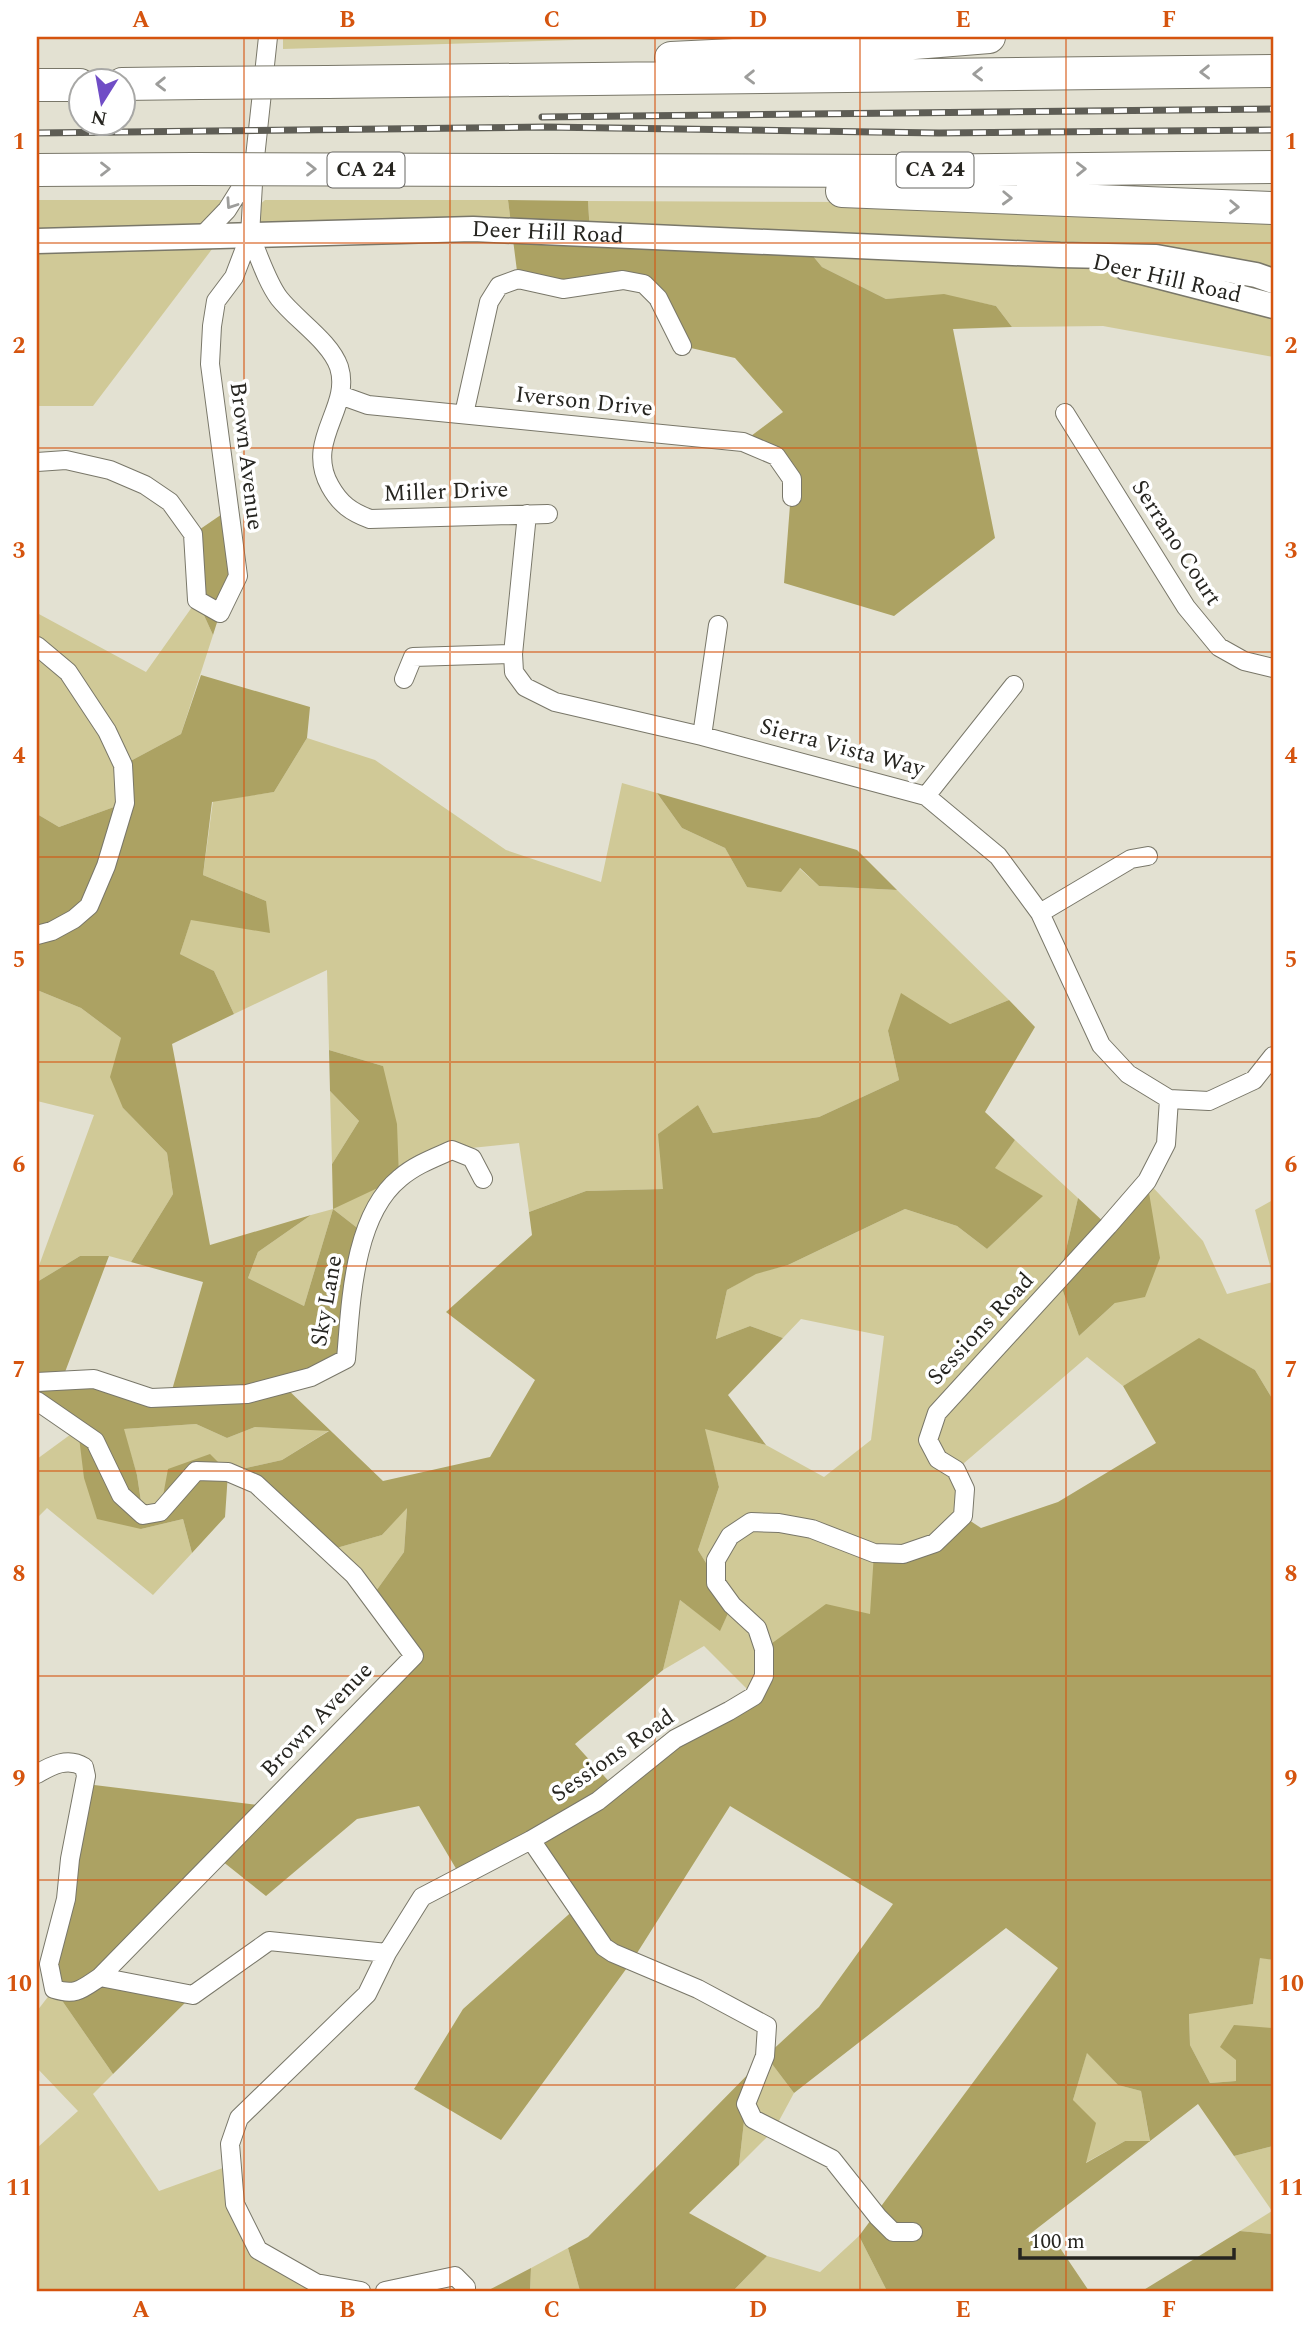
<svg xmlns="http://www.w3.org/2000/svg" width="1310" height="2328" font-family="Spectral,serif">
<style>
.green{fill:#d0c997}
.forest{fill:#aca263;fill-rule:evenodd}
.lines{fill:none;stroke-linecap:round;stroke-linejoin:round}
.street-casing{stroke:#797769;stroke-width:20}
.secondary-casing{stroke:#797769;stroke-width:27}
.highway-casing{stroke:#797769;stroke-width:34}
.street{stroke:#fff;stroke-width:18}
.secondary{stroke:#fff;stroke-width:24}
.highway{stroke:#fff;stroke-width:32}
.rail-casing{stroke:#5e5d55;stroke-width:7}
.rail{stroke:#fff;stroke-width:4.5;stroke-dasharray:13;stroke-linecap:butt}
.highway-bridge-casing{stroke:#797769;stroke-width:34;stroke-linecap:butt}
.highway-bridge{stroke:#fff;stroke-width:32}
.oneway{stroke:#9d9d9b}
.grid{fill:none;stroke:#d5540e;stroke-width:2;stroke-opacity:0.55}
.labels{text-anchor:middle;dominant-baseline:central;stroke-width:7;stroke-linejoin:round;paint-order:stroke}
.shield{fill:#fff;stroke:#676663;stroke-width:2}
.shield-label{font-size:21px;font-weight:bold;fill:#262520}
.street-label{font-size:23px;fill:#262520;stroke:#fff}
.neatline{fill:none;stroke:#d5540e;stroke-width:2.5}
.grid-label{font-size:23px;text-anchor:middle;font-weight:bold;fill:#d5540e}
</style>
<rect width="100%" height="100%" fill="#e3e1d2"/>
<path class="green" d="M283,37H674L283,49Z
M37,200H221L217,211L222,236L93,406H37Z
M265,200H508L512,231L250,235L251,212Z
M588,201L855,202L1273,218V281L1156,257L1273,306V357L1103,326L1012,327L996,306L944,295L886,299L822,267L803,244L590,234Z
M197,600L213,635L181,734L123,765L125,803L59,827L37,814V613L146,672Z
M307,738L375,760L506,850L601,882L622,783L657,793L682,828L725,848L747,887L799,868L819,886L897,890L1009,1000L950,1024L888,1031L899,1080L819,1117L713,1133L698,1105L663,1189L586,1191L529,1212L519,1143L452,1150L399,1178L365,1234L333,1209L304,1306L248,1278L258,1252L311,1215L333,1209L383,1066L329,1050L327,970L234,1014L214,971L180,954L191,919L266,901L203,875L213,801L274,792Z
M37,990L81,1008L121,1038L123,1108L167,1153L173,1194L131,1262L109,1256H80L37,1282V1271L94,1115L37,1101Z
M330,1091L359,1121L332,1164Z
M1015,1140L1078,1198L1059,1280L1079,1336L1115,1303L1147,1181L1203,1241L1227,1294L1273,1282V1400L1255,1370L1199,1339L1123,1386L1087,1357L956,1470L963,1516L870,1614L754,1696L704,1646L663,1670L680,1600L720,1630L732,1606L698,1550L719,1487L704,1428L766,1445L824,1477L871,1440L884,1336L801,1319L783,1338L750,1326L716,1339L727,1290L756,1273L788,1265L905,1209L957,1226L987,1249L1042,1196L994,1168Z
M1273,1200V1277L1255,1210Z
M196,1424L227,1438L255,1427L330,1430L282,1460L228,1472L160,1512L143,1515L137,1475L123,1429Z
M78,1429L141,1529L183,1519L192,1553L153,1595L47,1508L37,1518V1459Z
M407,1507L404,1552L371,1598L326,1551L382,1535Z
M1260,1957L1273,1960V2031L1272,2028L1236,2060V2081L1210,2083L1190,2045L1189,2013L1253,2004Z
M54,1989L113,2074L93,2094L159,2191L231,2165L258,2250L314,2291H37V2148L78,2111L37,2068V2011Z
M1087,2052L1118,2085L1141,2091L1150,2142L1125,2141L1085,2163L1073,2100Z
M767,2057L794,2093L774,2130L739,2165L746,2104Z
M1273,2146V2234L1240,2231L1272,2211L1234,2156Z
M859,2236L887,2291H733L767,2256L820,2272Z
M568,2248L580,2291H530L531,2268Z"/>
<path class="forest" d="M508,200L588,201L590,234L803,244L822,267L886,299L944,294L996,306L1012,327L953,329L995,538L894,616L784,583L792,479L743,442L783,412L735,358L682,346L644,284L518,279Z
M228,510L238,576L220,613L213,635L197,600L193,534Z
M201,675L310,707L307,738L274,792L212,802L203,875L266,901L270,933L191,920L180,954L214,971L234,1014L172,1044L210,1245L311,1215L258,1252L248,1278L304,1306L333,1209L332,1164L359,1121L330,1091L329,1050L383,1066L397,1124L399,1178L333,1209L365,1234L346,1359L283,1385L383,1481L490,1457L535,1380L446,1312L532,1235L529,1212L586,1191L663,1189L658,1134L698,1105L713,1133L819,1117L899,1080L888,1031L901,993L950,1024L1009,1000L1035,1027L985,1112L1015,1140L995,1168L1043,1196L987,1249L957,1226L905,1209L788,1265L756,1274L727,1290L716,1339L750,1326L783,1338L728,1395L766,1445L705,1429L719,1487L698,1550L732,1605L720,1631L680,1600L663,1670L575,1744L614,1787L754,1697L764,1649L826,1604L870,1614L874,1553L903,1554L963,1516L981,1528L1058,1502L1156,1443L1123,1386L1199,1338L1255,1370L1273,1400V1960L1260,1958L1253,2004L1189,2014L1190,2045L1210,2083L1236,2081V2060L1220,2047L1234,2025L1272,2028L1273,2146L1234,2156L1198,2104L1026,2237L1060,2248L1089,2291H887L859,2236L1058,1968L1006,1928L794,2093L766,2056L746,2104L739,2165L689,2213L767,2256L733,2291H580L568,2248L588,2237L766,2056L819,2007L893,1904L730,1806L632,1961L501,2140L414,2089L463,2009L577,1907L531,1840L461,1877L419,1806L357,1819L266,1896L217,1857L100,1976L193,1995L113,2074L54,1989L49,1964L86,1784L266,1806L413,1656L371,1598L404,1552L407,1508L382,1535L326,1551L256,1484L228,1473L225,1517L192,1553L183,1519L141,1529L97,1519L84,1478L78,1429L37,1401V1282L80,1256H109L62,1380L170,1397L203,1282L131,1262L173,1194L167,1153L123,1108L110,1077L121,1038L81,1008L37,990V814L59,827L125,803L123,765L181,734ZM196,1424L227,1438L255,1427L329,1431L282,1460L228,1472L210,1454L168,1469L160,1512L143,1515L137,1475L124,1429ZM1087,2053L1118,2085L1141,2091L1150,2141H1125L1086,2163L1096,2123L1073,2100Z
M657,793L857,850L897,890L819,886L800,868L781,892L747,887L725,848L682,828Z
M1147,1181L1160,1258L1145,1297L1115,1303L1079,1336L1059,1280L1078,1198L1108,1226Z
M1240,2231L1273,2234V2291H1142Z
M531,2268L530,2291H487Z"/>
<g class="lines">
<g class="street-casing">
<path id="street" d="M250,235C258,254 267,282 279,298C296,320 330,341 339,367C352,408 304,440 330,486C340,504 351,512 370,519L548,514
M202,236L227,210L252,170
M340,395L368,405L743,442L776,456L792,479V497
M1065,413L1186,607L1219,647L1244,661L1273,668
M464,414L489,302L499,286L518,279L563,289L623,280L644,284L658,298L682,346
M37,462L66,460L110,470L145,485L170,502L193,534L197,600L220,613L238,576L210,364L212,326L216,301L234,277L250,235L254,167L268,37
M527,514L513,654L514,672L525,687L555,702L702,736L926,796L998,856L1040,913L1101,1045L1128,1074L1169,1099L1209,1101L1254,1080L1273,1056
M37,646L68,672L107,731L123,765L125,803L106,866L89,906L74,919L52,931L37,935
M404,679L413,657L513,654
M702,736L718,625
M926,796L1014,685
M1040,913L1131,859L1148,856
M37,1382L94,1379L151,1398L247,1394L311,1377L346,1359C351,1303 353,1216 400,1178C415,1165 434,1158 452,1150L472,1158L483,1179
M37,1401L95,1441L121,1495L143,1515L160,1512L196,1471L228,1472L256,1484L354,1575L414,1656L100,1977C82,1989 76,1996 54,1989L49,1964L66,1899L70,1859L86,1776L84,1767C68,1757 52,1765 37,1774
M531,1840L604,1947L613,1953L698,1989L767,2026L765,2056L746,2104L753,2119L832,2159L878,2217L893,2232H913
M100,1977L193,1995L269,1941L387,1953
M361,2291L316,2283L258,2250L235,2204L230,2144L239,2118L367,1994L387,1953L422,1897L531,1840L598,1801L675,1739L729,1711L754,1696L764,1676V1649L757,1628L732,1605L716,1583V1560L730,1536L751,1522L779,1523L812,1529L874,1553L903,1554L935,1543L963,1516L965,1489L956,1470L938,1459L928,1440L937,1413L1108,1226L1147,1181L1166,1144L1169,1099
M385,2291L455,2276L466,2287V2291"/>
</g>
<g class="secondary-casing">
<g id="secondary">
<path id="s1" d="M37,241L473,229L1060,255L1156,257L1256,275L1273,281"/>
<path d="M1126,268L1273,306"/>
</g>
</g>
<g class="highway-casing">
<path id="highway" d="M671,58L815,51L989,37
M327,82L1273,71
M122,84L200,83
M37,85H80
M37,170L194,169
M538,170L907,171L1273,167
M842,191L1273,208"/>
</g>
<use href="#street" class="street"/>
<use href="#secondary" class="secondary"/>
<use href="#highway" class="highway"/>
<g class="rail-casing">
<path id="rail" d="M542,117L1273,109
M37,133L545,127L939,133L1273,130"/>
</g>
<use href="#rail" class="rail"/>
<g class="highway-bridge-casing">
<path id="highway-bridge" d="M200,83L327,82
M194,169L538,170"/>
</g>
<use href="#highway-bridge" class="highway-bridge"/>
</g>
<defs><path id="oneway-chevron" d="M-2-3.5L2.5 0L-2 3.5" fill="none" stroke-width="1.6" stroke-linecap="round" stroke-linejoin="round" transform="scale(1.75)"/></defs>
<g class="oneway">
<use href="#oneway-chevron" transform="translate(1205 72) rotate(179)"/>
<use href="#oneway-chevron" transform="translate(978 74) rotate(179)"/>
<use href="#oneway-chevron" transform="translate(750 77) rotate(179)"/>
<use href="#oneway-chevron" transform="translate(161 84) rotate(179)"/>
<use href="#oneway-chevron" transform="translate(105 169)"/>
<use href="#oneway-chevron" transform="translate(311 169)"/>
<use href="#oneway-chevron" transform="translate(1081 169) rotate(-1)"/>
<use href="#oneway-chevron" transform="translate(1007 198) rotate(2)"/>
<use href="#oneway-chevron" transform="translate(231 204) rotate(124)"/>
<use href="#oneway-chevron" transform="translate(1234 207) rotate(2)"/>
</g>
<path class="grid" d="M244,37V2291M450,37V2291M655,37V2291M860,37V2291M1066,37V2291M37,243H1273M37,448H1273M37,652H1273M37,857H1273M37,1062H1273M37,1266H1273M37,1471H1273M37,1676H1273M37,1880H1273M37,2085H1273"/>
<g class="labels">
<g class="shield">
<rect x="327.5" y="152.5" width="77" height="35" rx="5"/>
<rect x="896.5" y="152.5" width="77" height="35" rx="5"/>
</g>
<g class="shield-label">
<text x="366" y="170">CA 24</text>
<text x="935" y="170">CA 24</text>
</g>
<g class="street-label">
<text stroke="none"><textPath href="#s1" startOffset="511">Deer Hill Road</textPath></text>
<text transform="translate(1167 279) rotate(13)">Deer Hill Road</text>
<text transform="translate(584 402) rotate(6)">Iverson Drive</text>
<text transform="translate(246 456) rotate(83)">Brown Avenue</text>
<text transform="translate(446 492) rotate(-2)">Miller Drive</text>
<text transform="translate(1176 543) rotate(57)">Serrano Court</text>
<text transform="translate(842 748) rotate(15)">Sierra Vista Way</text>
<text transform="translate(327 1301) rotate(-80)">Sky Lane</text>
<text transform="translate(981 1329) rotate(-47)">Sessions Road</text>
<text transform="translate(317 1720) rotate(-46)">Brown Avenue</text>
<text transform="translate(613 1756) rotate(-35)">Sessions Road</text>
</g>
</g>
<rect width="1310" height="2328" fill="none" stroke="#ffffff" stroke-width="77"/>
<g transform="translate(102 102) rotate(191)"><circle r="33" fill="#ffffff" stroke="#a8a8a6" stroke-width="2"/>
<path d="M0-5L12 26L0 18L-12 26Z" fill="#704dc6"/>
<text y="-10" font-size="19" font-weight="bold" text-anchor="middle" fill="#262520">N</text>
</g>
<path d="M1020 2248v10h214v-10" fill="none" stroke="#262520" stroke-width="3.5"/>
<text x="1030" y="2248" font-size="21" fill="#262520" stroke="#ffffff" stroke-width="5" paint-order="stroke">100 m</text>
<rect x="38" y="38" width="1234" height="2252" class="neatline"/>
<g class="grid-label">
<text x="141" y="27">A</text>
<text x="347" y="27">B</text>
<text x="552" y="27">C</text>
<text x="758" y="27">D</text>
<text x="963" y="27">E</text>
<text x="1169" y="27">F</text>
<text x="19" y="149">1</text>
<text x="1291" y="149">1</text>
<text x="19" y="353">2</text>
<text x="1291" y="353">2</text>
<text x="19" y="558">3</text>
<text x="1291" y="558">3</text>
<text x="19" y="763">4</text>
<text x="1291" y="763">4</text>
<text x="19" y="967">5</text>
<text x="1291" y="967">5</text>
<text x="19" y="1172">6</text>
<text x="1291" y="1172">6</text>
<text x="19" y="1377">7</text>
<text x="1291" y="1377">7</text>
<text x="19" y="1581">8</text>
<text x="1291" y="1581">8</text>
<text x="19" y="1786">9</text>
<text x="1291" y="1786">9</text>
<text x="19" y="1991">10</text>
<text x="1291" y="1991">10</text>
<text x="19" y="2195">11</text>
<text x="1291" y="2195">11</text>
<text x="141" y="2317">A</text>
<text x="347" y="2317">B</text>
<text x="552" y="2317">C</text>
<text x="758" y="2317">D</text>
<text x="963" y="2317">E</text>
<text x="1169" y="2317">F</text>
</g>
</svg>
